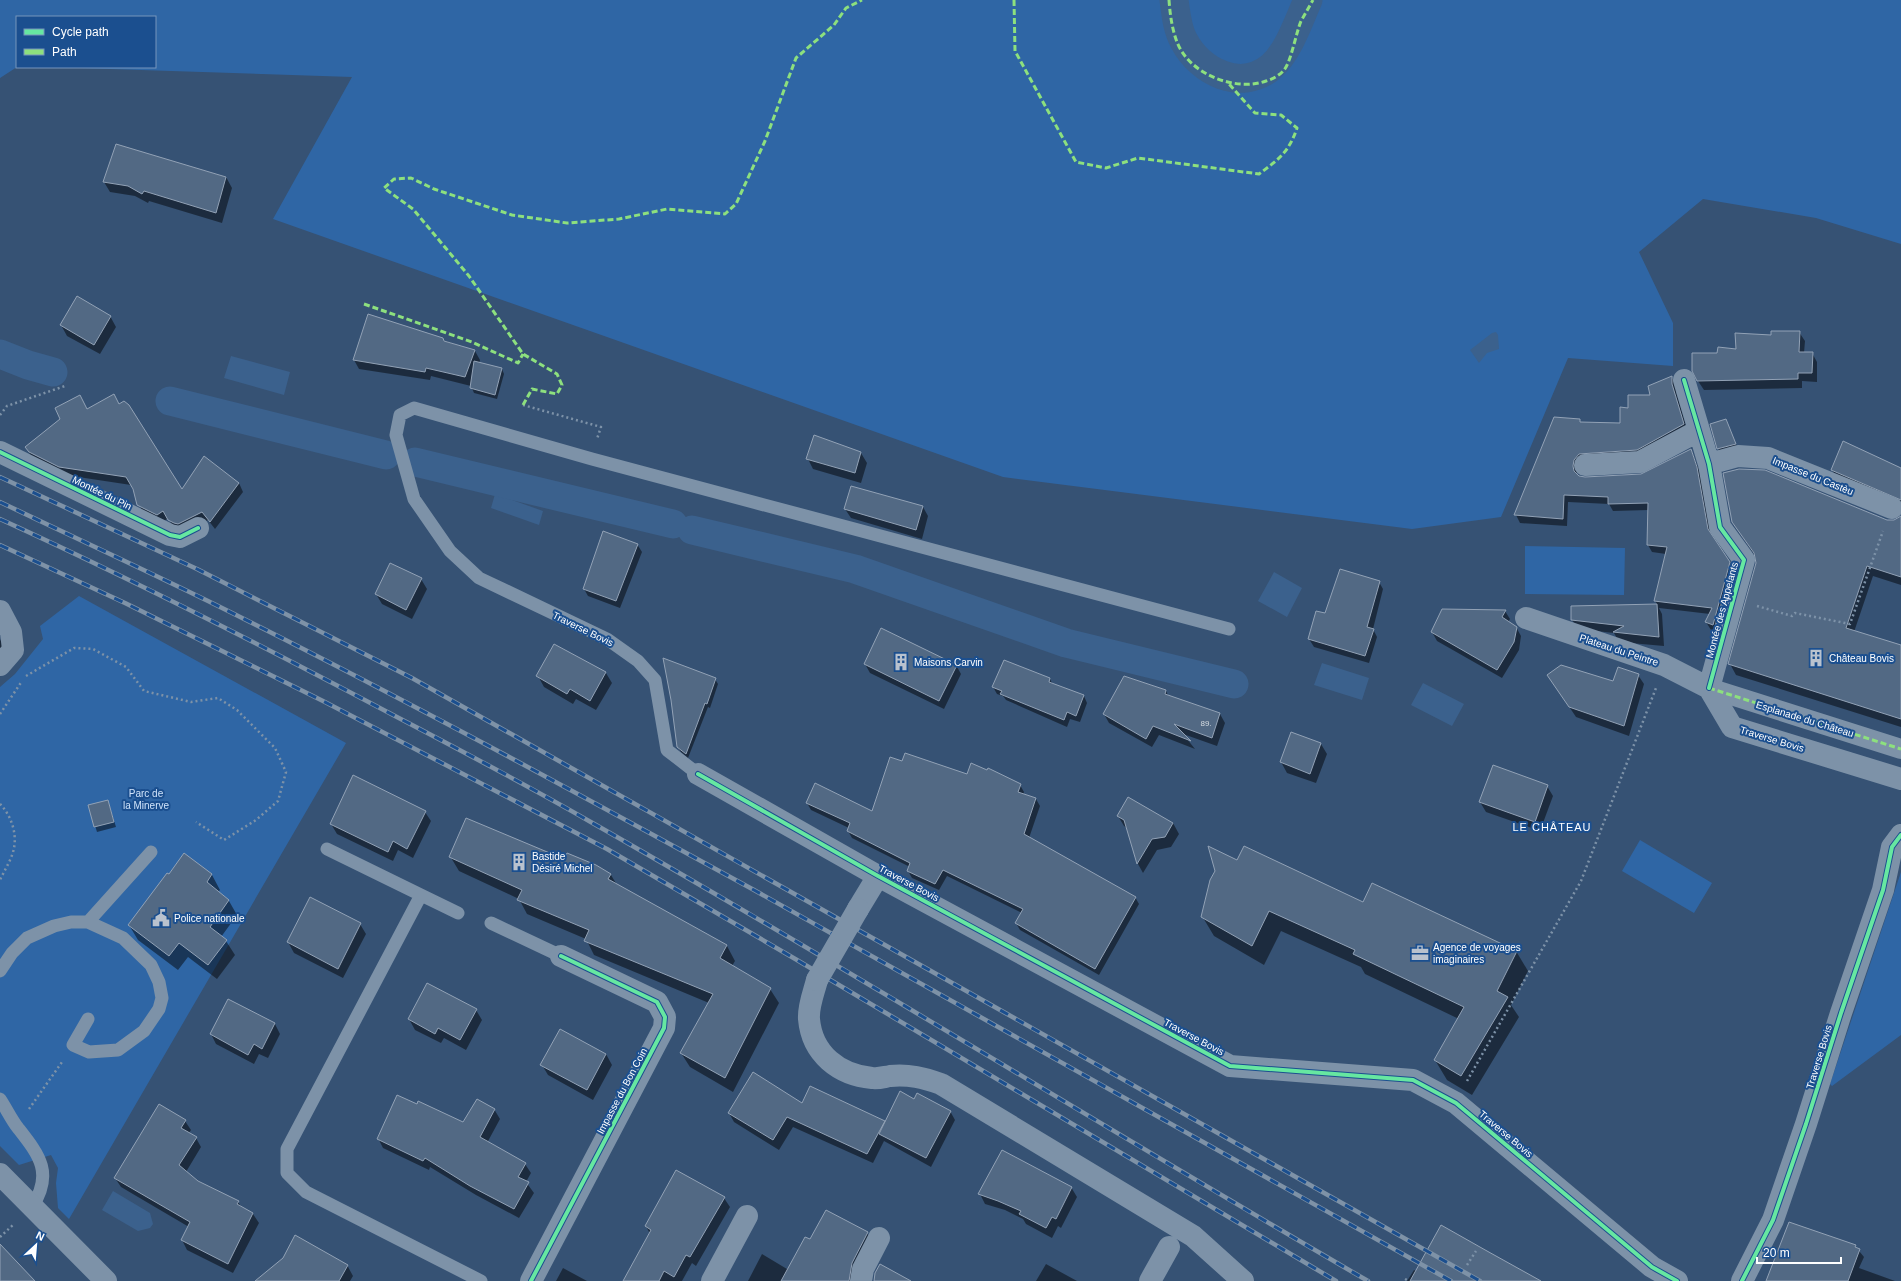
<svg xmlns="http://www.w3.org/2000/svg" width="1901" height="1281" font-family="Helvetica,sans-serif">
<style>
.green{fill:#2f66a5}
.water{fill:#3b618d}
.shadow{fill:#0007}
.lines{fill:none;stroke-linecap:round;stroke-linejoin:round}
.canal{stroke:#3b618d;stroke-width:29}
.building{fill:#526984;stroke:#92a2b6}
.path{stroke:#7d92a8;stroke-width:2.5;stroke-dasharray:2 3;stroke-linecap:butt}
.service{stroke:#7d92a8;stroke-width:13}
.pedestrian{stroke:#7d92a8;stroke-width:20}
.minor{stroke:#7d92a8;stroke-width:22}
.rail-casing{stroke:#7e92a7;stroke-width:4.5}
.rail{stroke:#1b4f8f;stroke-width:3;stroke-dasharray:9;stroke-linecap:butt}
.minor-bridge{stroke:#7d92a8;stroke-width:22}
.quiet{stroke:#8de07e;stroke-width:3;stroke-dasharray:6 3;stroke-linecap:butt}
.cycleway-casing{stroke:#1b4f8f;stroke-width:6}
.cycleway{stroke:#66e7a1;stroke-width:4}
.labels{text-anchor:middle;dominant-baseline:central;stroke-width:4;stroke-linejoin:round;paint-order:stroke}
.number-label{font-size:8px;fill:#d4dae0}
.street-label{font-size:10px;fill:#fff;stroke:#1b4f8f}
.poi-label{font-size:10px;fill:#fff;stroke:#1b4f8f;text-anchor:start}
.park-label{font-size:10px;fill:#cfe3fa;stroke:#1b4f8f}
.neighbourhood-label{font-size:11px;letter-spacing:1px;fill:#fff;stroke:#1b4f8f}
</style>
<rect width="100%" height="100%" fill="#365274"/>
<path class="green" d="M0,0H1901V244L1816,218L1703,199L1639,252L1673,323V366L1568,358L1501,517L1412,529L1003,477L273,219L352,77L49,67H155V17H17V67L0,78Z
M1525,546L1625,548L1624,595L1525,594Z
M79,596L346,743L69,1219L58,1208L56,1183L58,1168L51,1155L19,1165L0,1146V687L15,674L43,639L40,626Z
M1640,840L1712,883L1694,913L1622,871Z
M1901,872V1035L1832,1086L1830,1084Z"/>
<path class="water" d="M1496,332L1498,335L1499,349L1487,353L1479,363L1470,350L1492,333Z
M231,356L290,372L284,395L224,378Z
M495,494L543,511L539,525L491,508Z
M1274,572L1302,588L1287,617L1258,601Z
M1322,663L1369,678L1362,700L1314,685Z
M1423,683L1464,704L1452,726L1411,705Z
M113,1191L150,1213L153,1224L150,1228L138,1231L102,1210Z"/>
<path class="shadow" d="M116,146L226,177L232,188L222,223L149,201L148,203L135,196L110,192L104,182Z
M368,315L475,351L480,360L479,364L502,369L504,374L497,399L474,393L471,386L431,376L430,380L359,369L354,360Z
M110,316L116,327L100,354L67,336L61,325Z
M1799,332L1805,341L1804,353H1812L1817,362V382L1802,381V388L1704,390L1698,381L1718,354L1737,350L1772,336Z
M1672,378L1676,385V392L1688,432L1641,457L1578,468L1576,475L1585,478L1641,475L1691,450L1701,475L1711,536L1734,571L1717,632L1711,630L1706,622L1710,614L1659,608L1662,614L1664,646L1619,642L1614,633L1578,629L1572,620V607L1657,605L1655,600L1666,554L1652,552L1648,545L1649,510L1613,511L1609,504L1568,502L1567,526L1520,523L1516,515L1579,420L1581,423L1621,424L1629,409L1651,396Z
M119,405L182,490L239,483L243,492L215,529L208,520L183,532L174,528L168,518L162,523L143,513L131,485L65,475L31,456L26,447L87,410Z
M1726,420L1738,449L1721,453L1718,448Z
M861,453L867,463L861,483L813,469L808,459Z
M1901,469V507L1838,480L1832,470Z
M852,487L923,507L928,516L922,539L851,518L845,509Z
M1901,518V585L1873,576L1854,632L1901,646V727L1736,675L1730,664L1757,559L1733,522L1893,521Z
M637,544L642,552L620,608L588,596L584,589Z
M421,579L427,589L412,619L382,604L376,594Z
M1379,582L1383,589L1373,629L1377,637L1369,663L1314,647L1309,639L1326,614Z
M1505,611L1510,619L1508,622L1516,627L1521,636L1519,650L1502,678L1437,641L1432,632Z
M0,639L4,647L0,648Z
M555,645L606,673L612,683L596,710L576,699L573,704L544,687L538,676Z
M865,664L956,665L961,674L944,709L870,673Z
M1548,675L1614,682L1638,675L1644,684L1629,736L1576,717Z
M715,679L718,684L710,708L708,707L688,758L681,752L678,747Z
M1050,679L1053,685L1084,696L1087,703L1080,722L1070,719L1067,727L1006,700L1003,696L997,694L993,687Z
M1166,691L1169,697L1220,714L1225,723L1217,746L1183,734L1195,749L1159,735L1152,747L1109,723L1104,714Z
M1321,744L1327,754L1316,783L1287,773L1281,762Z
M903,762L1020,785L1024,792L1023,795L1036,799L1040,806L1029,838L1135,897L1139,904L1099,975L1020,930L1016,923L1022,913L947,876L939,890L912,878L908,871L910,867L852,838L848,831L849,828L811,810L807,803L873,813Z
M1547,786L1553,796L1540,831L1486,812L1480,802Z
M108,801L116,827L97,832L89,806Z
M425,812L431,821L413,858L398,850L393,861L337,834L331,824Z
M1118,816L1173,823L1179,834L1171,847L1157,850L1143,873L1138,864L1127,828L1124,826Z
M185,855L212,875L220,890L218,892L229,901L237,915L221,937L226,941L235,955L217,979L188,957L178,970L138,940L129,925Z
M450,856L565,860L596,866L611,875L617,885L727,946L735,961L732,966L770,989L779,1003L733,1092L690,1067L681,1053L709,1003L594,955L586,939L527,914L519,899L459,871Z
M1237,862L1516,951L1528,971L1511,1005L1519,1017L1472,1095L1447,1080L1435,1060L1459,1019L1365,974L1361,967L1281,931L1264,965L1214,936L1202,916Z
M360,924L366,934L343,978L294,953L288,942Z
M228,1000L275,1024L280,1034L268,1058L259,1054L254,1064L216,1044L211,1034Z
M476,1010L482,1020L466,1050L444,1038L441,1043L415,1030L409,1019Z
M606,1054L612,1065L593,1100L548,1075L542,1065Z
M914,1100L950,1111L955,1120L931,1167L884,1141L873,1163L793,1127L779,1150L734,1122L729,1113L802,1104L884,1121L885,1124Z
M494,1109L500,1119L487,1143L525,1164L531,1173L526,1182L534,1193L519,1218L476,1195L430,1167L429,1170L383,1148L378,1138L463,1124Z
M185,1121L191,1130L189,1133L196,1138L201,1147L186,1172L198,1181L238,1202L242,1208L253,1214L259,1223L233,1273L187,1250L182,1240L189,1227L121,1187L115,1178Z
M1071,1187L1077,1197L1061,1228L1058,1226L1052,1238L1026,1224L1023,1219L1005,1210L985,1204L980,1194Z
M724,1198L730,1207L696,1266L692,1263L682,1281H624L650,1234L646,1226Z
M867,1233L873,1243L856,1281H748L762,1254L787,1269L810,1240Z
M1855,1246L1864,1257L1859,1268L1895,1281H1768Z
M1046,1264L1077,1281H1036Z
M347,1265L353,1276L350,1281H277Z
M563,1268L587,1281H556Z
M1414,1270L1416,1271L1524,1281H1407Z"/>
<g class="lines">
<path class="canal" d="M1174,0C1176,14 1177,29 1184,41C1200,72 1241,92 1271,67C1289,51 1298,22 1308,0
M0,354L28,365L53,372
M170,401L386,455
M415,462L673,524
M692,530L855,569L1066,643L1234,684"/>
</g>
<path class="building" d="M116,144L226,177L216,213L144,191L142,194L128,186L103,182Z
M77,296L111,316L94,345L60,325Z
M368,314L443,338L444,341L475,350L465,377L426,368L425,372L353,360Z
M1771,331H1800L1799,352H1813L1812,373H1798V379L1697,381L1692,371V353H1717L1718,347L1736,349L1735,333L1771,335Z
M474,361L502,368L495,395L470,388Z
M1672,376V384L1684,424L1637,450L1579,454L1574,460L1573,466L1574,471L1579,476L1585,477L1641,474L1691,449L1697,467L1708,529L1730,562L1713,625L1705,622L1712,608L1654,601L1667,547L1647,545L1648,503L1608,504V497L1564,495L1563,519L1514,515L1554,417L1580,419V422L1620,423V407L1628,408V395H1650L1648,386Z
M114,394L119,404L124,401L129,405L182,489L204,456L239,483L210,522L202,512L178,524L174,523L168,520L163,511L157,515L137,505L133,489L126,477L59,467L29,452L25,447L60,419L55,408L80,395L87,409Z
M1726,419L1736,444L1717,449L1710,424Z
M814,435L861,452L855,473L806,459Z
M1843,441L1901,468V500L1831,470Z
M1739,469L1765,470L1887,520H1894L1901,516V577L1867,566L1846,628L1901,645V719L1728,664L1756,563L1754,553L1732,522L1723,473Z
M851,486L923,506L916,530L844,509Z
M603,531L638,544L616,601L583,589Z
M390,563L422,578L406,610L375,594Z
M1340,569L1380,581L1367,627L1374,629L1365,656L1308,639L1316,611L1325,613Z
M1657,604L1659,637L1613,632L1624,626L1571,620V606Z
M1442,609L1506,610L1502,617L1517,627L1514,642L1497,670L1431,632Z
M881,628L957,665L939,701L864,664Z
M554,644L606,672L590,701L570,689L567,694L536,676Z
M663,658L716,678L707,704L705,703L686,754L677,747L671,700Z
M1004,660L1050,678L1049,682L1084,695L1076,716L1067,712L1064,720L1000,694L1002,691L992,687Z
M1561,665L1613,681L1618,667L1639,674L1624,726L1569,707L1547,675Z
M1124,676L1166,690L1165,694L1220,713L1212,738L1174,724L1191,741L1153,726L1146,739L1103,714Z
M1291,732L1321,743L1310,774L1280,762Z
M905,753L967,774L971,763L987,770L988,768L1021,784L1018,792L1036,798L1024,834L1136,897L1095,969L1015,923L1023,909L943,870L935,884L907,871L910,863L847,831L850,823L806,803L815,783L872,811L890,757L902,761Z
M1493,765L1548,785L1535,822L1479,802Z
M353,775L426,811L407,849L393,841L388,852L330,824Z
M1128,797L1173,823L1165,837L1152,839L1137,864L1124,820L1117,816Z
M108,800L114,822L94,827L88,805Z
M466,818L564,859L567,853L596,865L611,874L608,879L727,945L720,958L771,988L725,1078L680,1053L713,994L584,941L589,930L517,900L522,890L449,857Z
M1208,846L1237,860L1244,846L1363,902L1372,883L1517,951L1497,991L1508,997L1461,1076L1434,1060L1464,1007L1353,954L1355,950L1269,911L1252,946L1201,917L1210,880L1215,871Z
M184,853L212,874L207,882L229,900L210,927L227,940L208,965L179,943L169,956L128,925L167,873L169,874Z
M310,897L361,923L338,969L287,942Z
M427,983L477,1009L460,1040L438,1028L435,1034L408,1019Z
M228,999L275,1023L262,1049L254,1044L248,1055L210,1034Z
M560,1029L606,1054L587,1090L540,1065Z
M753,1072L802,1103L810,1086L885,1121L867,1154L787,1117L773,1140L728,1113Z
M900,1091L914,1099L917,1093L951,1111L926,1158L879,1134Z
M397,1095L417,1104L418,1101L463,1122L477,1099L495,1109L480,1137L526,1163L518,1177L529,1182L514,1209L470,1186L425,1158L423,1161L377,1139Z
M159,1104L186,1120L181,1128L197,1137L179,1165L198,1181L239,1201L237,1204L253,1213L228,1264L181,1240L190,1222L114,1178Z
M1002,1150L1072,1187L1056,1219L1052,1217L1046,1228L1019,1214L1021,1211L998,1201L978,1194Z
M676,1170L725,1197L690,1257L686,1255L674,1277L664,1271L659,1281H623L651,1230L645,1226Z
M826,1210L868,1232L852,1263L849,1281H781L805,1237L810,1239Z
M1789,1222L1856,1245L1855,1247L1860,1249L1848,1281H1766Z
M1441,1225L1487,1251L1541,1281H1410Z
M295,1235L348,1265L339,1281H255L283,1258Z
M0,1244L35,1281H0Z
M880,1264L911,1281H874L875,1273Z"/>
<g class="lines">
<path class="path" d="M523,405L601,427L597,439
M0,415L7,406L65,386
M1757,606L1792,616L1795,613L1850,624L1883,531
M26,676L74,648L93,649L126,667L144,691L191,702L218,698L237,710L275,748L286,772L278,801L256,820L224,840L196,822
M0,714L22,681
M0,804C11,815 17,833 14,848C12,859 4,871 0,880
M1467,1081L1581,881L1656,688
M29,1109L62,1062
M0,1237L14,1224
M1467,1265L1476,1251
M1405,1279L1409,1281"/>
<path class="service" d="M698,774L667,750L655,680L638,661L607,639L479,578L450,551L414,499L396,435L400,415L414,408L592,459L1229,629
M327,849L421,895
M458,913L421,895L287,1149V1173L306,1192L481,1281
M88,922L151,852
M491,923L561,956
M0,971L12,953L27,938L54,926L71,922H88L123,938L151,965L159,982L162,998L159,1009L144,1031L118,1050L89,1052L73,1045L88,1019
M0,1099C6,1108 11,1119 18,1128C39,1155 54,1173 32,1207"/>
<path class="pedestrian" d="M1709,688L1901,749"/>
<path class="minor" d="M1684,380L1709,464L1720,527L1744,560L1709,688
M0,452L170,535L180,537L198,528
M1709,464L1738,456L1768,458L1892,508
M1585,465L1640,462L1698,431
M0,611L11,632L13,650L0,665
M1526,618L1664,665L1709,688
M1709,688L1732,727L1901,779
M698,774L878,876L1230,1066L1413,1080L1456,1103L1652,1267L1677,1281
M858,909L878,876
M817,980C814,992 808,1006 809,1019C812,1054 839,1075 872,1078C878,1079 884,1077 890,1076C909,1074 924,1078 941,1084L1193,1236L1243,1281
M0,1174L106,1281
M531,1281L664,1028L665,1017L657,1002L561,956
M712,1281L747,1216
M861,1281L863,1269L879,1238
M1150,1281L1169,1247
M1742,1281L1773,1220L1806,1124L1841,1013L1883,890L1892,847L1901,835"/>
<g class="rail-casing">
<path id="rail" d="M0,477L197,569L412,678L1480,1281
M0,502C69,535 139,567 208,601C392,692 573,791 754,890L1451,1281
M0,519C134,580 265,647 395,716C460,750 525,784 589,821C851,970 1107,1130 1368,1281
M0,545L125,603L323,701L607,849L797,960L1336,1281"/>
</g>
<use href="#rail" class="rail"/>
<path class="minor-bridge" d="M817,980L858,909"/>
<path class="quiet" d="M1014,0L1015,51L1076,162L1106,168L1138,158L1259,174C1279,159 1289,152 1297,128L1281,115L1255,113L1229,84
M1169,0C1170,14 1172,29 1177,42C1189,74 1235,92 1266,81C1273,79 1280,75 1284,70C1291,62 1296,33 1301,21C1305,14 1309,7 1313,0
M364,304L472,342L518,363L523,354
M523,405L532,389L557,394L562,385L557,374L523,354L469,276L413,209L384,188L394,179L411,178L434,189L512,215L567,223L619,219L667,209L725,214L736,204L765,141L796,58L834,25L846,8L862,0
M1709,688L1901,749"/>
<g class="cycleway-casing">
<path id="cycleway" d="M1684,380L1709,464L1720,527L1744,560L1709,688
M0,452L170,535L180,537L198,528
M698,774L878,876L1230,1066L1413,1080L1456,1103L1652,1267L1677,1281
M531,1281L664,1028L665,1017L657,1002L561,956
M1742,1281L1773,1220L1806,1124L1841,1013L1883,890L1892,847L1901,835"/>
</g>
<use href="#cycleway" class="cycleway"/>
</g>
<defs>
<g id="building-bare" transform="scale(1.38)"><path d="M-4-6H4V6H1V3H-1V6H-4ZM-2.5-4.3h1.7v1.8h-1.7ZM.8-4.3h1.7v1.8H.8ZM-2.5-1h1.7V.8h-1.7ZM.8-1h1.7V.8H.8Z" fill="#b9c2ce" stroke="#1b4f8f" stroke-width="2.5" paint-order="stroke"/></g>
<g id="civic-bare" transform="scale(1.38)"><path d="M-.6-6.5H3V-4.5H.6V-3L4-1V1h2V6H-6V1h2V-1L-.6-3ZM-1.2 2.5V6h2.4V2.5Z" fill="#b9c2ce" stroke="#1b4f8f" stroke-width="2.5" paint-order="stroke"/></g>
<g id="office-bare" transform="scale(1.38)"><path d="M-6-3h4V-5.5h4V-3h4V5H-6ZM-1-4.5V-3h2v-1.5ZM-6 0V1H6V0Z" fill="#b9c2ce" stroke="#1b4f8f" stroke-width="2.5" paint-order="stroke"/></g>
</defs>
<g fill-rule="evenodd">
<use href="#building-bare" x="1816" y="658"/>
<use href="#building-bare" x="901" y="662"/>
<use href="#building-bare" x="519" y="862"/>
<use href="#civic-bare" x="161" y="918"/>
<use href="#office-bare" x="1420" y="953"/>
</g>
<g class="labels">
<g class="number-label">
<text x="1206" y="723">89.</text>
</g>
<g class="street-label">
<text transform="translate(1813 476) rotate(22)">Impasse du Castèu</text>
<text transform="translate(102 493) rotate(26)">Montée du Pin</text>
<text transform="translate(1722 610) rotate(-75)">Montée des Appelants</text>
<text transform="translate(583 629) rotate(26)">Traverse Bovis</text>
<text transform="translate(1619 650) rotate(18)">Plateau du Peintre</text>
<text transform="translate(1805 719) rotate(17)">Esplanade du Château</text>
<text transform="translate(1772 739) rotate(17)">Traverse Bovis</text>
<text transform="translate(909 883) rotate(28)">Traverse Bovis</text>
<text transform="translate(1194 1037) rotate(28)">Traverse Bovis</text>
<text transform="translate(1819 1057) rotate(-73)">Traverse Bovis</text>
<text transform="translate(622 1091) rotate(-62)">Impasse du Bon Coin</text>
<text transform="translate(1506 1134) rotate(40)">Traverse Bovis</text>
</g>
<g class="poi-label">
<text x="1829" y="658">Château Bovis</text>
<text x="914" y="662">Maisons Carvin</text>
<text x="532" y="856">Bastide<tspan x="532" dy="12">Désiré Michel</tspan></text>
<text x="174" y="918">Police nationale</text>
<text x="1433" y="947">Agence de voyages<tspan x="1433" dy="12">imaginaires</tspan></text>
</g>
<g class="park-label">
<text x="146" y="793">Parc de<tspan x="146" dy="12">la Minerve</tspan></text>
</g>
<g class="neighbourhood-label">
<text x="1552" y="827">LE CHÂTEAU</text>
</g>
</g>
<rect x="16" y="16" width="140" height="52" fill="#1b4f8f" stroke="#7695bc"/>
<rect x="24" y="29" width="20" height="6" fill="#66e7a1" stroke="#7695bc"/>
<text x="52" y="36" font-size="12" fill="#ffffff">Cycle path</text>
<rect x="24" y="49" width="20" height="6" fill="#8de07e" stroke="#7695bc"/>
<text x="52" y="56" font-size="12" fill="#ffffff">Path</text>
<g transform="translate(36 1245) rotate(26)" stroke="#1b4f8f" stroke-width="3" paint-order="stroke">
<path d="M0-3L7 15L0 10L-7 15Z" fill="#ffffff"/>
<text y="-6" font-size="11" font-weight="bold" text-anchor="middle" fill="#ffffff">N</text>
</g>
<path d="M1757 1257v6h84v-6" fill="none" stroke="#ffffff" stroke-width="2"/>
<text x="1763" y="1257" font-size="12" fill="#ffffff" stroke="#1b4f8f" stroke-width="3" paint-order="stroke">20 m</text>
</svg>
